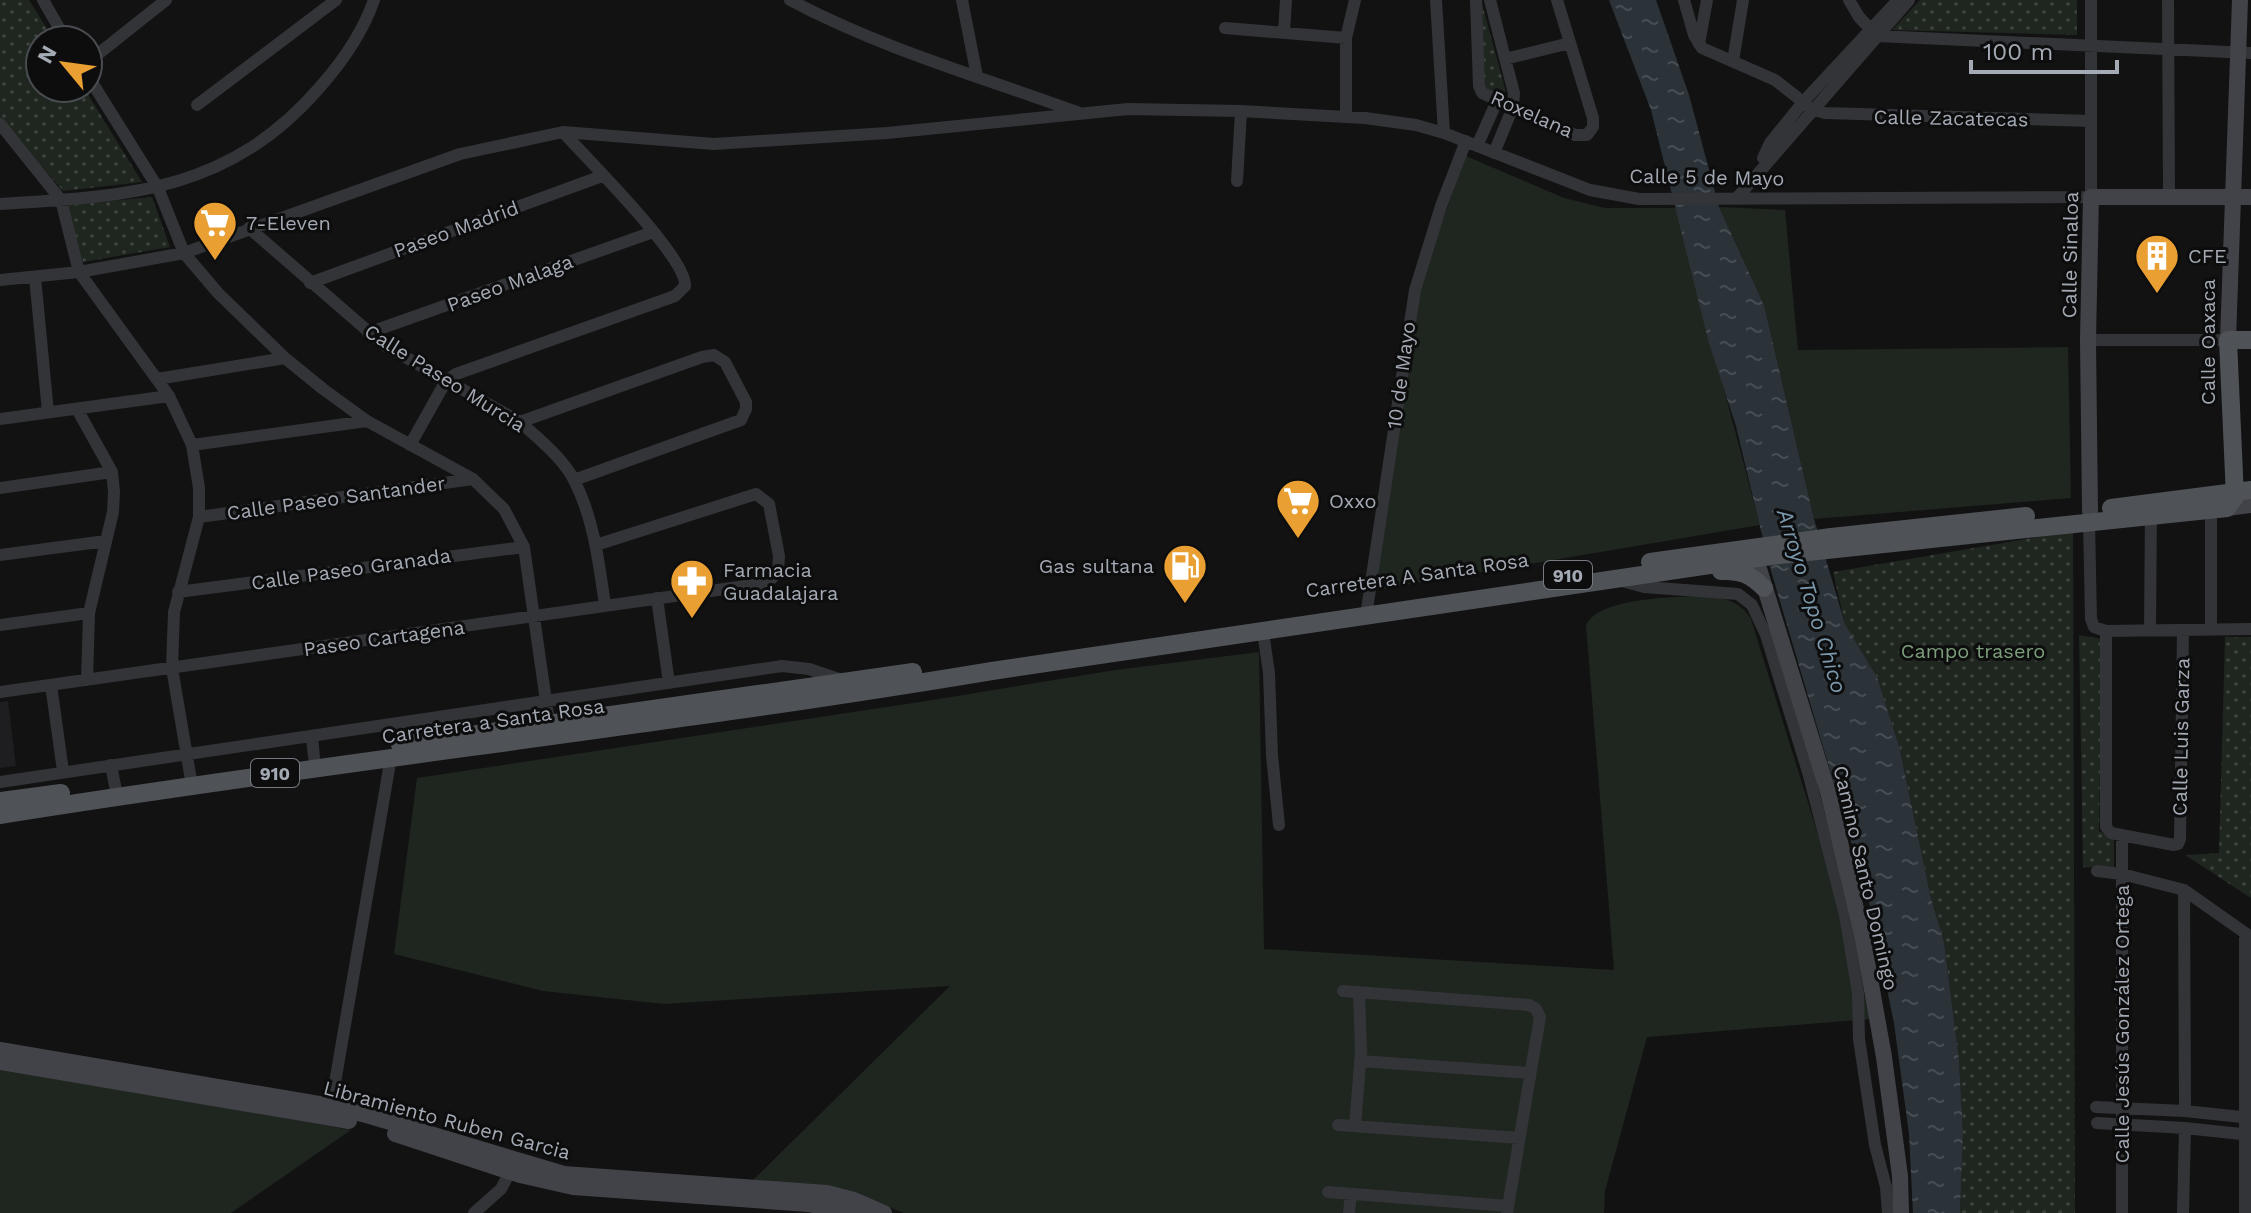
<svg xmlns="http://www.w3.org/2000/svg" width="2251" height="1213" font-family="'Work Sans',sans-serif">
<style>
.built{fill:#1e1e20}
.grass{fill:#1e261f}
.park{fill:url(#park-dots)}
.water{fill:url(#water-ripples)}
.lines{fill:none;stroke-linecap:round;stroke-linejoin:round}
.street{stroke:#333438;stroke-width:12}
.secondary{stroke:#414348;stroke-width:16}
.primary{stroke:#4f5257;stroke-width:18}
.labels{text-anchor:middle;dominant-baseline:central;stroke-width:6;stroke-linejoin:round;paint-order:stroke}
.shield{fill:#0d0d0e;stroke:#777b82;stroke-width:2}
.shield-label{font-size:18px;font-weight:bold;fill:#a4aab4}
.street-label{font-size:20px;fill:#a4aab4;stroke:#0d0d0e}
.poi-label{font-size:20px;fill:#a4aab4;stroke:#0d0d0e;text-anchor:start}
.park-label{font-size:20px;fill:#7c9e7b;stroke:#0d0d0e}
.water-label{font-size:22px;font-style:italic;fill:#7c9aae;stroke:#0d0d0e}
</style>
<defs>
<pattern id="park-dots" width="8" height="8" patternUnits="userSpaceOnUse" patternTransform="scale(2)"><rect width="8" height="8" fill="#1e261f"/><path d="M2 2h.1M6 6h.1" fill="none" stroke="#3c433d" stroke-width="1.8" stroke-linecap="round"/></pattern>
<pattern id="water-ripples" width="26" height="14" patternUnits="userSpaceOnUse" patternTransform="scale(2)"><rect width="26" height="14" fill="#2b3339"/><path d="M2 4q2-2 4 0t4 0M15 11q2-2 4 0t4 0" fill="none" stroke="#474e53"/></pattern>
</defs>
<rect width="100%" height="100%" fill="#121213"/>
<path class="built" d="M8,701L16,766L0,768V702Z"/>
<path class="grass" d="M1466,156L1564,198L1605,208H1676L1760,525L1376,590L1420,282Z
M1719,207L1785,210L1798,350L2068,347L2071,498L1814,519L1764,305Z
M1673,597C1701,597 1735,591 1751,619L1852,944L1870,1019L1647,1037L1605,1191L1604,1213H904L845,1190L811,1184L752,1181L950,986L664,1004L543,991L394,954L417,778L920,702L1115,670L1259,652L1264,949L1614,970L1586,625C1597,602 1649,599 1673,597Z
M0,1068L351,1130L231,1213H0Z"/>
<path class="park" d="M0,0H29L54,40H40V88H84L142,182L63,191L0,118Z
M1481,0L1506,92L1501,95L1486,90L1484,80Z
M1920,0H2077V35L1892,30Z
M152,197L170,247L83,262L67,205Z
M2073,531L2075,1213H1960L1963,1133L1959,1060L1944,942L1931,898L1899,746L1877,677L1845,624L1833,572Z
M2079,635L2102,639L2099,831L2114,839V869L2083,867Z
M2225,637H2251V898L2185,855L2219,853Z"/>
<path class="water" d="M1609,0H1656L1689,95L1719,207L1764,305L1814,519L1845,624L1877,677L1899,746L1931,898L1944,942L1959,1060L1963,1133L1960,1213H1913L1909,1134L1894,1023L1869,902L1769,564L1736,426L1709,343L1651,110Z"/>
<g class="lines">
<path class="street" d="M43,0L66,40
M790,0C880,48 981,77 1077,112
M962,0L977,76
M1436,0L1444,133
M1476,0L1479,86L1482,93L1575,135H1587L1593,127V118L1557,0
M1490,0L1514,93L1513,107L1494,153
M1684,0L1694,35L1702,48L1775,80L1812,109L1825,113L2091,121
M1849,0L1859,17L1877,36L2251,53
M2168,0L2169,196
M1225,28L1346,38
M1284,32L1286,0
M1699,44L1707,0
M1505,59L1570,43
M1733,61L1743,0
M88,62L166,0
M88,76L158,188L184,253L218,293L285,358L323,389L367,421L473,479L504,509L524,547L550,729
M197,105L336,0
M1346,116V38L1355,0
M0,124L61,200L79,272L169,396L192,445L199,488V517L174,612L172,668L192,786
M1477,146L1497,101
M1763,158L1770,143L1804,101L1898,0
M1237,181L1241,111
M1736,199L1909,0
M0,204C129,196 229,192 320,87C342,62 363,32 374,0
M249,228L384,345L520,422C539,439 564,459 575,482C594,520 599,564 605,605
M35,277L48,412
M0,280L79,272L184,253L460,154L563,132L714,144L887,133L1128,109L1241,111L1365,118L1416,125L1444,133L1590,190L1639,199L2091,197V0
M310,283L602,176
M368,333L653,232
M2088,340H2228
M157,379L285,358
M77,409L112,472L114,492L113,512L89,613L87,680
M0,419L169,396
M520,422L702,357L714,355L725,362L746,402V409L741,420L574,480
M192,445L367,421
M410,445L446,381L456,374L675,296L685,286C687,257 586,158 563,132
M0,488L112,472
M199,517L473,479
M2089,522L2091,619L2094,627L2106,631V827L2111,833L2174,845L2178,844L2180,839L2183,630
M0,555L106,541
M1622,581L1644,587L1738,594L1752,605L1766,635L1808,772L1845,915L1858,993L1859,1039L1875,1145L1886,1187L1888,1213
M178,592L524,547
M657,598L669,683
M1366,616L1415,290L1441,206L1466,141
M0,625L89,613
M2211,629V509
M2150,630L2151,509
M2106,631L2251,629
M1263,632L1269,673L1272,755L1279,825
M51,685L63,771
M0,692L767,583L778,572L779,556L769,504L756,494L596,545
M312,737L314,757
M111,765L117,796
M0,782L782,666L809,669L842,680
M2097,871L2122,874L2184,890L2251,937
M2184,890L2185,1111
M2245,933V1213
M1343,991L1529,1005L1536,1009L1540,1017L1507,1213
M1360,1061L1530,1073
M331,1106L391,757
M2096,1107L2185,1111L2251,1118
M2097,1123L2185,1128L2251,1135
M1338,1125L1520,1138
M1355,1126L1361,1052L1359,992
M1328,1192L1508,1206
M474,1213L501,1189L514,1164
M1349,1213L1351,1194
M2122,1213V835
M2183,1213L2185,1128"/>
<path class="secondary" d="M2228,340L2240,0
M2227,508L2251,505
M2090,511L2088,340L2091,197H2251
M1756,559L1828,792L1862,934L1884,1057L1900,1176L1901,1213
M0,1050L331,1106L370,1116L564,1174L827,1193L854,1200L884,1213
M0,1062L349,1121
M395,1134L520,1175L573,1187L808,1204L856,1213"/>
<path class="primary" d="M2111,508L2251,490
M1650,562L1831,537L2026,516
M1721,571C1741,570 1751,575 1764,588
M400,745L913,672
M0,801L61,793
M0,815C330,762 662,726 992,671L1771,556L2227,508L2235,497L2228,340H2251"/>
</g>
<defs>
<g id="supermarket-pin" transform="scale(2.3)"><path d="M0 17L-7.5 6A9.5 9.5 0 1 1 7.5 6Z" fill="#ea9f33" stroke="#0d0d0e"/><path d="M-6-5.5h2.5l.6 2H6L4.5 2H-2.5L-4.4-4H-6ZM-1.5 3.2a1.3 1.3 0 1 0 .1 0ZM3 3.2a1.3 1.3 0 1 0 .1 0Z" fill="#fff"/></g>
<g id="building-pin" transform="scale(2.3)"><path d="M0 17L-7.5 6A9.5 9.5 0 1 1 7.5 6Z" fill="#ea9f33" stroke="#0d0d0e"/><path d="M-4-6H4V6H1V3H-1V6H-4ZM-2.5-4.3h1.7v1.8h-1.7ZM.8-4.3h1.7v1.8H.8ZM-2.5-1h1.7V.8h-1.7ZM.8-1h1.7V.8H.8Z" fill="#fff"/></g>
<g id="fuel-pin" transform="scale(2.3)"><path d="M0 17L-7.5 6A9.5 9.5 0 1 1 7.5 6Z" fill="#ea9f33" stroke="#0d0d0e"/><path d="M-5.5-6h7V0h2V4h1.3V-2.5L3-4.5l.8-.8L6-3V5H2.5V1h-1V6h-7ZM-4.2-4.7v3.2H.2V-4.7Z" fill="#fff"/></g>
<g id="pharmacy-pin" transform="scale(2.3)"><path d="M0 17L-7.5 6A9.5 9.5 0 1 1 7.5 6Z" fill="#ea9f33" stroke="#0d0d0e"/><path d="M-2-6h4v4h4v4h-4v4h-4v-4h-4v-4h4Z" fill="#fff"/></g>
</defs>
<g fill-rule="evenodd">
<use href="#supermarket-pin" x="215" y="223"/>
<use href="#building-pin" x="2157" y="256"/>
<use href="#supermarket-pin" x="1298" y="501"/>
<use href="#fuel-pin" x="1185" y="566"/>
<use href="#pharmacy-pin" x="692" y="581"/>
</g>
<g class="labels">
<g class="shield">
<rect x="1544" y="561" width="48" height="28" rx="6"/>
<rect x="251" y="759" width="48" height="28" rx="6"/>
</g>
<g class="shield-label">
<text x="1568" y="575">910</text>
<text x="275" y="773">910</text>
</g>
<g class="street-label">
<text transform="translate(1532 114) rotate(24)">Roxelana</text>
<text transform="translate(1951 118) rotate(1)">Calle Zacatecas</text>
<text transform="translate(1707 177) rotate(1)">Calle 5 de Mayo</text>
<text transform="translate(456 229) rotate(-20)">Paseo Madrid</text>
<text transform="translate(2070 255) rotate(-89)">Calle Sinaloa</text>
<text transform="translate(510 283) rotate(-20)">Paseo Malaga</text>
<text transform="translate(2208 342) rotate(-90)">Calle Oaxaca</text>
<text transform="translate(1401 375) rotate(-82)">10 de Mayo</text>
<text transform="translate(445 378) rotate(32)">Calle Paseo Murcia</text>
<text transform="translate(336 498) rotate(-8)">Calle Paseo Santander</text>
<text transform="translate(351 569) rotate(-8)">Calle Paseo Granada</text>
<text transform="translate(1417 575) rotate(-8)">Carretera A Santa Rosa</text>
<text transform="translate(384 638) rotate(-8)">Paseo Cartagena</text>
<text transform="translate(493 721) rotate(-8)">Carretera a Santa Rosa</text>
<text transform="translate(2181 737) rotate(-89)">Calle Luis Garza</text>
<text transform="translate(1866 878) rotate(77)">Camino Santo Domingo</text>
<text transform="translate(2122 1024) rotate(-90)">Calle Jesús González Ortega</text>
<text transform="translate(447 1120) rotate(15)">Libramiento Ruben Garcia</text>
</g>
<g class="poi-label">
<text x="246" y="223">7-Eleven</text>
<text x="2188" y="256">CFE</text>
<text x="1329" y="501">Oxxo</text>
<text x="1154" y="566" text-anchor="end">Gas sultana</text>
<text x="723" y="570">Farmacia<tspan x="723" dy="23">Guadalajara</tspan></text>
</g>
<g class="park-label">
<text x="1973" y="651">Campo trasero</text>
</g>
<g class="water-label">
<text transform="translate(1812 601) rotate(73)">Arroyo Topo Chico</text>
</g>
</g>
<g transform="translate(64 64) rotate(299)"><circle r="38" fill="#0d0d0e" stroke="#494c50" stroke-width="2"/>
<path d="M0-6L14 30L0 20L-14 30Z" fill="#ea9f33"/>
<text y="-12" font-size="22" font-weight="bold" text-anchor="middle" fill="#a4aab4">N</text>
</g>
<path d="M1971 60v12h146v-12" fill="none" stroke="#a4aab4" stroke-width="4"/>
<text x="1983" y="60" font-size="24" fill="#a4aab4" stroke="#0d0d0e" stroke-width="6" paint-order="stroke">100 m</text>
</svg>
